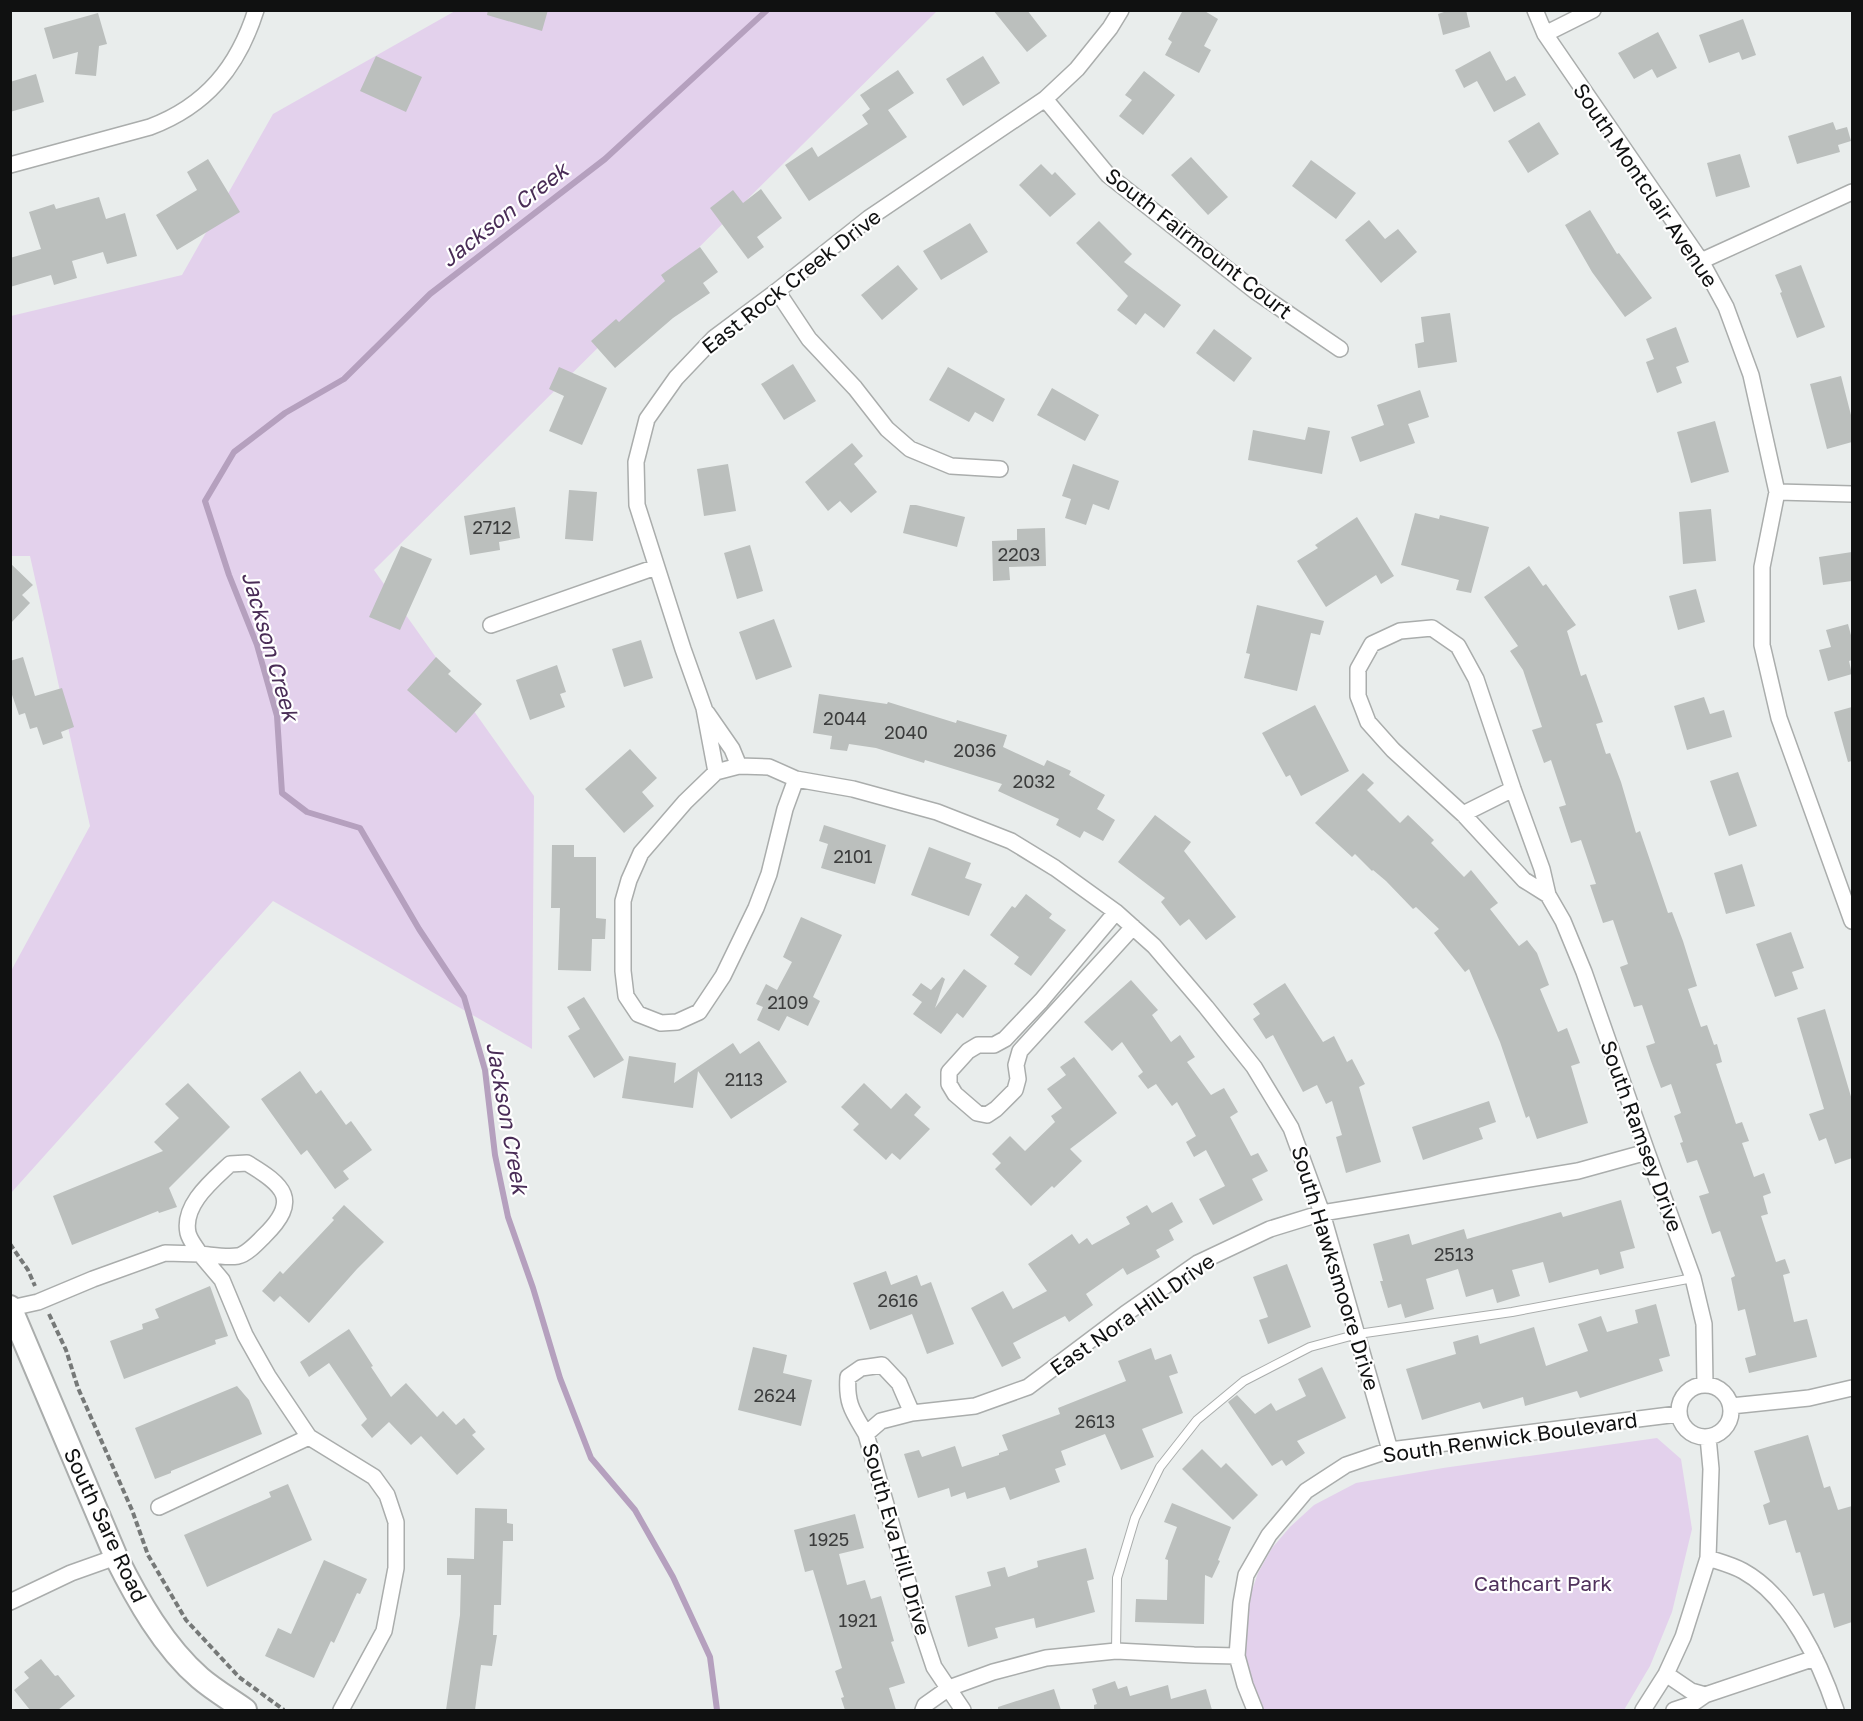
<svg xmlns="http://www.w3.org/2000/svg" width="1863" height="1721" font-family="'Golos Text',sans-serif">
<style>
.green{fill:#e3d1ec}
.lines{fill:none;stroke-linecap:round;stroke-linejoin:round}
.stream{stroke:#b5a0be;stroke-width:6}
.building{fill:#bbbfbd}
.service-casing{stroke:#aaadac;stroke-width:10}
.minor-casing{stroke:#aaadac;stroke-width:18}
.secondary-casing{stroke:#aaadac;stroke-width:26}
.path{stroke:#767978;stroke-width:4;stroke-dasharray:6 3;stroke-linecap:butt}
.service{stroke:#fff;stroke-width:8}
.minor{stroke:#fff;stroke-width:15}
.secondary{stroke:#fff;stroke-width:22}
.labels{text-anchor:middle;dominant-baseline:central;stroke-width:4.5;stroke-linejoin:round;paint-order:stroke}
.number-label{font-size:18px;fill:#3b3c3c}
.street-label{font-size:21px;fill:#101111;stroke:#fff}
.park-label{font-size:21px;fill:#50325c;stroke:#fff}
.water-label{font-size:22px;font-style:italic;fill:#492c56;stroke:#fff}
</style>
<rect width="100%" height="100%" fill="#e9edec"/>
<path class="green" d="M455,11H937L374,570L534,796L532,1049L273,901L11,1193V971L90,826L30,556H11V316L182,275L273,114Z
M1657,1438L1681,1459L1692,1529L1672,1612L1650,1666L1624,1710H1259L1244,1656L1248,1602L1258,1573L1272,1548L1290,1527L1314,1505L1356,1483L1443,1468Z"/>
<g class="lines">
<path class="stream" d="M717,1710L710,1657L673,1577L635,1510L591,1458L560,1378L533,1288L508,1217L495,1155L485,1070L464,997L419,929L360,828L307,812L282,793L277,716L257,645L229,575L205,501L234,452L285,413L344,379L430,294L605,159L767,10"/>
</g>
<path class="building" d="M488,10H548L542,31L487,15Z
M993,10H1027L1047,36L1027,52Z
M1183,10H1203L1218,19L1204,46L1211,50L1199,73L1165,55L1172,42L1168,39Z
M1450,10H1466L1470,27L1443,35L1438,14Z
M98,13L107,44L99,46L96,76L75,74L78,52L53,59L44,28Z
M1743,19L1756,55L1742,60L1739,52L1709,63L1699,35Z
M1658,32L1677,68L1657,78L1652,69L1634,79L1618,53Z
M1490,51L1506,81L1515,76L1526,95L1494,112L1477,81L1464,88L1455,70Z
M376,56L422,77L406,112L360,91Z
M983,56L1000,83L963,106L946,79Z
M898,70L914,93L888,110L907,137L809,201L785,165L812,147L818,157L868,124L862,115L870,109L860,95Z
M1144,71L1175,95L1143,135L1119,116L1132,100L1125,95Z
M36,74L44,102L10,112V82Z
M1539,122L1559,154L1528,173L1508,141Z
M1833,122L1836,130L1847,127L1851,141L1838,145L1840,152L1797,164L1788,136Z
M1740,154L1750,187L1716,197L1707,163Z
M1191,157L1228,197L1208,215L1171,175Z
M208,159L240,212L177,250L156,215L197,190L187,172Z
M1311,160L1356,193L1336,219L1292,186Z
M1041,164L1052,175L1055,172L1076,194L1050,217L1019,185Z
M761,189L782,218L757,237L764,247L748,259L710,208L733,190L743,203Z
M99,197L106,219L125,213L137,256L107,264L103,252L72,261L77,278L54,285L51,275L10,287V258L41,249L29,212L54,204L56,209Z
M1590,210L1617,254L1619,253L1652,298L1625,317L1592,272L1565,225Z
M1369,220L1385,239L1398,229L1417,252L1381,283L1345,240Z
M1099,221L1132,254L1124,262L1181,305L1164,328L1145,313L1136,325L1117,310L1128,296L1076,243Z
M970,223L988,252L941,280L923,251Z
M700,247L718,272L703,283L710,293L673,318L615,368L591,341L616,319L619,322L665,281L661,275Z
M898,265L918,289L882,320L861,295Z
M1801,265L1825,327L1797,338L1780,293L1782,292L1775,275Z
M1450,313L1457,362L1418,368L1415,344L1424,342L1421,317Z
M1676,327L1689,362L1676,367L1682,383L1657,393L1646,362L1654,359L1646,339Z
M1214,329L1252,358L1234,382L1196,353Z
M793,364L816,401L784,420L761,384Z
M559,367L607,388L582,445L549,431L564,396L549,389Z
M948,367L1005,399L993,422L975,412L969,422L929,400Z
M1841,376L1852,419V442L1827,449L1810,384Z
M1052,388L1099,415L1085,441L1037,415Z
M1420,390L1429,417L1408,424L1415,443L1360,462L1351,437L1384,425L1377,405Z
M1715,421L1729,472L1691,483L1677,432Z
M1308,427L1330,431L1322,474L1248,460L1253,430L1305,440Z
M852,443L863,456L854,464L877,492L851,513L840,501L828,511L805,482Z
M728,464L736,511L704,516L697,469Z
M1073,464L1119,481L1109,510L1093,504L1086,525L1065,518L1071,499L1062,496Z
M569,490L597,492L593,541L565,539Z
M910,505H916L965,517L957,547L903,533Z
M515,507L520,538L499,542L500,550L470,555L464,516Z
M1711,509L1716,561L1683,564L1679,512Z
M1415,513L1439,519L1440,515L1489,527L1471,593L1456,590L1459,580L1401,565Z
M1357,517L1394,576L1381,584L1376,575L1326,607L1297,561L1318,548L1315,545Z
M1045,528L1046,566L1009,567L1010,580L993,581L992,541L1017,540V529Z
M750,545L763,591L737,599L724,553Z
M401,546L432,559L400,630L369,617Z
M1852,552V581L1823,585L1819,557Z
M10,563L33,585L22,595L30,603L10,624Z
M1529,566L1543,586L1546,584L1576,625L1567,631L1581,676L1586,674L1603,722L1596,724L1606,754L1610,753L1621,782L1636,833L1640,831L1668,913L1672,912L1683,941L1697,986L1688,989L1701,1027L1707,1025L1714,1045L1717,1044L1722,1062L1716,1064L1736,1124L1742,1122L1749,1141L1742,1143L1754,1177L1764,1173L1771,1193L1763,1196L1768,1214L1761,1216L1776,1262L1785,1259L1790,1273L1783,1275L1794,1322L1807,1319L1817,1357L1749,1373L1745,1358L1756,1355L1745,1309L1738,1311L1731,1278L1735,1276L1720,1231L1712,1234L1699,1196L1709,1193L1697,1160L1687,1163L1680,1143L1683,1142L1674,1116L1681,1113L1671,1084L1661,1088L1651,1061L1646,1046L1655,1043L1642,1005L1634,1007L1620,967L1628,964L1613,920L1603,923L1590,885L1596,884L1581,840L1571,843L1559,807L1566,805L1551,760L1544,763L1532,730L1542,727L1523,670L1510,651L1518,646L1484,597Z
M1696,589L1705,622L1678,630L1669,596Z
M1257,605L1324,621L1320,635L1311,633L1297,691L1244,678L1250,654L1246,653Z
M774,619L792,667L756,680L739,632Z
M1848,624L1852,639V660L1849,661L1852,674L1828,681L1819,650L1831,647L1826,630Z
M641,640L653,678L624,687L612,649Z
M23,657L35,696L62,688L74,727L61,732L63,738L43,745L37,727L30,729L25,713L19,715L10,689V661Z
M436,657L451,671L448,674L482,704L456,733L407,690Z
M557,665L566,692L560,694L565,707L530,720L516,680Z
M819,694L887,704L888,702L956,723L957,720L1007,735L1003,747L1044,766L1047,760L1071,771L1069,775L1105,795L1097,809L1115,820L1103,841L1084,831L1080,838L1056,825L1059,819L998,791L1002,784L925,760L924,763L876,748L849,744L847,751L830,749L832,736L813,733Z
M1704,697L1710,714L1724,710L1732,737L1687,750L1674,706Z
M1315,705L1349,771L1301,796L1290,775L1286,777L1262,733Z
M1852,707V761L1848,762L1834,712Z
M630,749L657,778L642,792L654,806L624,833L585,789Z
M1738,772L1757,826L1729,836L1710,781Z
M1363,773L1374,783L1367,790L1400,823L1408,815L1434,840L1431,843L1464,877L1471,870L1498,903L1490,909L1519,946L1527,940L1537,953L1549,985L1540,989L1558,1032L1567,1028L1580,1063L1571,1066L1588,1123L1537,1139L1529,1116L1526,1118L1500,1042L1469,969L1465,972L1434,933L1439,929L1416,907L1413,909L1386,881L1373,870L1372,871L1355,854L1352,857L1315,823Z
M1155,815L1191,842L1184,851L1236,917L1206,940L1189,919L1180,926L1161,902L1165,898L1118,862Z
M824,825L886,845L875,884L821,868L828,844L819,841Z
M552,845H574V857H596V918L606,919L605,939H592L591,971L558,970L560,908H551Z
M929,847L971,863L965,878L982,884L969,916L911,895Z
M1742,864L1755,906L1726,914L1714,873Z
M1026,894L1052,914L1049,918L1066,930L1031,976L1014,964L1019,957L990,935L1012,906L1015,908Z
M801,917L842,935L813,997L820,1001L808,1026L787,1016L779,1031L757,1020L763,1007L756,1004L766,984L777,990L792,962L783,957Z
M1791,932L1804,968L1792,972L1798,989L1775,997L1756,944Z
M964,969L987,986L963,1018L957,1013L941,1034L913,1014L922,1002L912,995L921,983L931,990L942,977L945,979L935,1008Z
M1131,980L1158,1010L1152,1015L1171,1042L1180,1035L1195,1057L1187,1062L1211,1095L1224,1088L1238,1112L1230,1117L1251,1156L1258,1153L1268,1171L1252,1179L1263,1200L1213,1225L1199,1199L1225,1186L1206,1150L1194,1157L1186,1142L1196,1136L1177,1102L1172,1106L1156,1084L1148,1089L1138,1076L1143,1072L1122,1042L1112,1051L1084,1022Z
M1285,983L1323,1042L1334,1036L1347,1062L1352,1059L1365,1084L1359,1087L1381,1162L1346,1173L1336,1137L1342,1135L1332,1101L1326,1104L1317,1085L1303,1092L1273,1035L1266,1039L1253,1019L1260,1014L1253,1004Z
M584,997L624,1060L594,1078L568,1036L580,1029L567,1007Z
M1825,1009L1852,1100V1158L1835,1164L1826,1138L1819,1141L1809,1114L1824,1109L1797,1018Z
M759,1041L787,1082L731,1119L698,1071L693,1108L622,1098L629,1056L676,1063L674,1083L733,1043L740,1054Z
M1074,1057L1117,1113L1070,1149L1082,1161L1054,1188L1052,1186L1031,1206L995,1169L1001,1163L992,1154L1010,1136L1025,1151L1055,1122L1051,1116L1062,1108L1047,1089L1066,1075L1060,1067Z
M300,1071L316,1094L321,1090L346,1125L351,1121L372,1150L343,1171L349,1179L335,1189L307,1150L301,1155L261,1099Z
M188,1083L230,1127L169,1188L177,1207L159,1213L158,1211L72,1245L53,1196L163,1151L154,1142L179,1118L165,1104Z
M864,1083L891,1109L906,1093L921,1107L914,1115L930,1129L900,1160L892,1153L886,1160L853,1130L859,1124L841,1107Z
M1489,1101L1496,1122L1479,1128L1483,1139L1423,1160L1412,1127Z
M1621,1200L1635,1248L1620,1252L1624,1268L1600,1275L1598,1269L1549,1283L1543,1262L1512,1270L1520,1296L1497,1303L1493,1289L1466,1297L1458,1269L1426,1279L1434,1309L1405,1318L1401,1304L1388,1308L1380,1281H1383L1373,1244L1409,1234L1412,1245L1464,1229L1467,1239L1561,1212L1563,1217Z
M1172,1202L1183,1222L1169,1230L1174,1240L1156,1250L1160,1257L1127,1275L1123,1268L1086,1294L1093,1305L1069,1322L1065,1316L1013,1343L1021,1358L1002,1367L971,1308L1003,1291L1013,1309L1047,1291L1028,1264L1072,1234L1079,1244L1087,1238L1092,1245L1130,1224L1126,1217L1147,1205L1152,1213Z
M344,1205L384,1242L357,1269L309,1323L280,1296L274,1302L262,1291L280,1271L283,1274L334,1220L332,1218Z
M1287,1264L1311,1327L1268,1344L1259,1320L1268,1317L1253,1277Z
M886,1271L891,1285L917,1275L921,1286L931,1282L954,1344L927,1354L912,1314L870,1330L853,1283Z
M210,1286L228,1336L215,1340L216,1344L124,1379L110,1341L143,1329L142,1324L159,1318L155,1309Z
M1656,1304L1670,1356L1659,1359L1663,1371L1580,1398L1577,1391L1525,1406L1523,1397L1483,1409L1480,1402L1422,1420L1406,1369L1456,1354L1453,1342L1478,1335L1480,1344L1534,1327L1546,1366L1588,1351L1578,1324L1601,1316L1607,1332L1638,1323L1635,1310Z
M349,1329L373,1366L371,1367L391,1397L406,1383L437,1417L443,1411L456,1425L464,1418L476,1432L472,1435L485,1449L457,1475L421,1436L411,1445L389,1422L372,1438L361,1425L367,1419L329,1363L309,1377L300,1362Z
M753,1347L787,1355L783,1373L812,1380L801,1426L738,1410Z
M1151,1348L1155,1360L1171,1354L1178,1373L1169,1376L1183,1413L1142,1429L1154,1457L1121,1470L1105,1434L1061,1451L1066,1465L1055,1469L1060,1482L1010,1500L1005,1487L967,1499L965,1492L951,1497L949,1488L918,1498L904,1454L919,1450L922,1457L955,1446L962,1467L999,1455V1453L1008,1450L1002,1435L1060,1414L1058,1408L1126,1381L1118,1361Z
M1322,1367L1346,1418L1297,1441L1305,1453L1286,1466L1282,1460L1272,1466L1228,1402L1237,1395L1255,1414L1271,1403L1276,1411L1306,1396L1298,1379Z
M237,1386L249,1400L262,1434L171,1471V1473L155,1479L135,1428Z
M1808,1435L1824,1488L1830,1486L1838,1510L1852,1506V1622L1834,1628L1824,1593L1813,1596L1800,1552L1796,1553L1786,1520L1769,1525L1763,1505L1770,1502L1754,1451Z
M1202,1449L1221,1468L1226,1463L1258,1495L1233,1520L1182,1469Z
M288,1484L312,1540L207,1587L184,1535L271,1497L269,1492Z
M1172,1503L1231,1527L1218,1560L1220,1561L1212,1578L1205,1575L1204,1624L1135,1622L1136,1599L1167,1600L1168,1560L1165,1559L1177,1527L1164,1522Z
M475,1508L507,1509V1523L513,1524V1541H503L501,1605H494L493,1635H497L492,1666L481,1665L475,1710H446L460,1615L461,1575H447V1558L474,1559Z
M855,1514L864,1548L839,1554L847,1585L865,1580L871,1599L881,1596L894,1641L891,1642L905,1683L889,1688L896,1710H845L841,1698L844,1697L835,1671L842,1668L813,1570L805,1572L794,1530Z
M1086,1548L1094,1579L1087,1581L1095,1612L1036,1628L1034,1618L995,1628L998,1638L968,1647L955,1596L991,1586L987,1572L1005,1567L1008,1577L1038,1567L1037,1561Z
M324,1560L367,1579L360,1594L357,1593L334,1643L331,1641L314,1678L265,1656L278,1628L291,1634Z
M41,1659L55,1676L58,1675L75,1696L58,1710H30L14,1690L29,1678L24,1672Z
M1115,1681L1118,1689L1127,1686L1130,1696L1168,1685L1171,1699L1206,1689L1212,1710H1094V1705L1097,1704L1092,1689Z
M1054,1689L1061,1710H998V1707Z"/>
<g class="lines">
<g class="service-casing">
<path id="service" d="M1116,1651L1117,1578L1135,1518L1160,1467L1197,1420L1244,1381L1310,1347L1358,1334L1512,1312L1693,1278"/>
</g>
<g class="minor-casing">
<path id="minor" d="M1535,10L1545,34L1701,261L1726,307L1751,375L1777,492L1762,567V645L1779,718L1852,921
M1545,34L1593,10
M1045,99L1108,175L1255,291L1340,349
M10,165L150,127C206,106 238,67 256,10
M1701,261L1852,192
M777,291L809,339L855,388L887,429L910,449L951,466L1000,469
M1777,492L1852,494
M491,625L656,567
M707,713L732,749L739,766
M716,772L704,708L683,649L637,505L636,462L647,419L676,378L714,338L777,291L869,218L1045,99L1077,69L1110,28L1121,10
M796,779L785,809L769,874L756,908L723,976L699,1012L677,1022L661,1023L638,1014L626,996L623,971V901L629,880L641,853L685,802L716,772L739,766L769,767L796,779L853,789L937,812L1011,841L1055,868L1116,912L1154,946L1206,1007L1254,1067L1291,1128L1322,1213L1390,1450
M1463,814L1513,789
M1548,895L1524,880L1463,814L1393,750L1368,722L1358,696V669L1372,644L1400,631L1432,628L1458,646L1476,679L1513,789L1542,869L1548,895L1563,921L1584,972L1647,1152L1693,1278L1704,1324L1705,1385
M1116,912L1041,1001L1005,1039L994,1045H978L968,1051L949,1072V1084L955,1094L977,1113L987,1115L996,1109L1015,1090L1018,1079L1016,1065L1020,1051L1133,927
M247,1163C284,1185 301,1200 264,1236C257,1243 247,1254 238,1256C226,1258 212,1255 200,1254C196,1247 190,1241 188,1233C182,1205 212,1181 230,1164Z
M11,1308L38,1302L93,1279L165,1253L200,1254L222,1280L245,1335L268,1376L309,1437L374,1477L387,1495L396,1522V1568L384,1631L341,1710
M1679 1411a26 26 0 1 1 52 0a26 26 0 1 1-52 0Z
M1731,1406L1809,1398L1852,1388
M912,1413L881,1421L866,1434L921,1628L934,1667L963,1710
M866,1434C853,1412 846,1404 848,1377L861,1368L882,1365L899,1383L912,1413L975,1406L1028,1387L1125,1314L1198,1263L1270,1229L1322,1213L1578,1171L1647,1152
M159,1507L309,1437
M1708,1558C1720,1562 1732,1565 1743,1571C1790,1597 1820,1662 1836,1710
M10,1602L71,1573L116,1557
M1666,1674L1691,1691L1705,1695
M923,1710L925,1705L949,1688L993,1672L1046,1658L1116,1651L1194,1655L1237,1656
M1255,1710L1245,1685L1237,1656L1241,1603L1246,1575L1269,1535L1306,1491L1346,1465L1390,1450L1678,1414
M1643,1710L1666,1674L1683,1637L1708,1558L1711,1469L1708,1437
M1674,1710L1692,1704L1705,1695L1815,1658"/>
</g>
<g class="secondary-casing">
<path id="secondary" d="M10,1307L116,1557C137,1599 164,1647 200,1678C214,1690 231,1700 245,1710"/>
</g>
<path class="path" d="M10,1244L28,1270L35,1286
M49,1314L66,1350L78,1388L132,1510L148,1555L186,1620L239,1677L284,1710"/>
<use href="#service" class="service"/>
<use href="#minor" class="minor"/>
<use href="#secondary" class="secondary"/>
</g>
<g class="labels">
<g class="number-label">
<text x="492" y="527">2712</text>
<text x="1019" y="554">2203</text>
<text x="845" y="718">2044</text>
<text x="906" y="732">2040</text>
<text x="975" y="750">2036</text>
<text x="1034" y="781">2032</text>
<text x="853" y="856">2101</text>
<text x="788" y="1002">2109</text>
<text x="744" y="1079">2113</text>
<text x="1454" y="1254">2513</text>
<text x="898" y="1300">2616</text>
<text x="775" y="1395">2624</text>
<text x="1095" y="1421">2613</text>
<text x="829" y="1539">1925</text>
<text x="858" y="1620">1921</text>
</g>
<g class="street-label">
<text transform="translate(1646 185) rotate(56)">South Montclair Avenue</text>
<text transform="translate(1199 243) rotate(38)">South Fairmount Court</text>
<text transform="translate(791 281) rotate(-38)">East Rock Creek Drive</text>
<text transform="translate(1642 1136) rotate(70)">South Ramsey Drive</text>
<text transform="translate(1336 1268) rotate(73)">South Hawksmoore Drive</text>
<text transform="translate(1132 1314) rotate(-35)">East Nora Hill Drive</text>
<text transform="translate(1510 1437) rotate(-8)">South Renwick Boulevard</text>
<text transform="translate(106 1525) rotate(65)">South Sare Road</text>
<text transform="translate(897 1539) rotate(74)">South Eva Hill Drive</text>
</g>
<g class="park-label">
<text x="1543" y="1583">Cathcart Park</text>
</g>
<g class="water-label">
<text transform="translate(504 214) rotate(-38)">Jackson Creek</text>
<text transform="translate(271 646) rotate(74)">Jackson Creek</text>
<text transform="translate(508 1118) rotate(80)">Jackson Creek</text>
</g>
</g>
<rect width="1863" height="1721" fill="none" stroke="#101111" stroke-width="24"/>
</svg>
